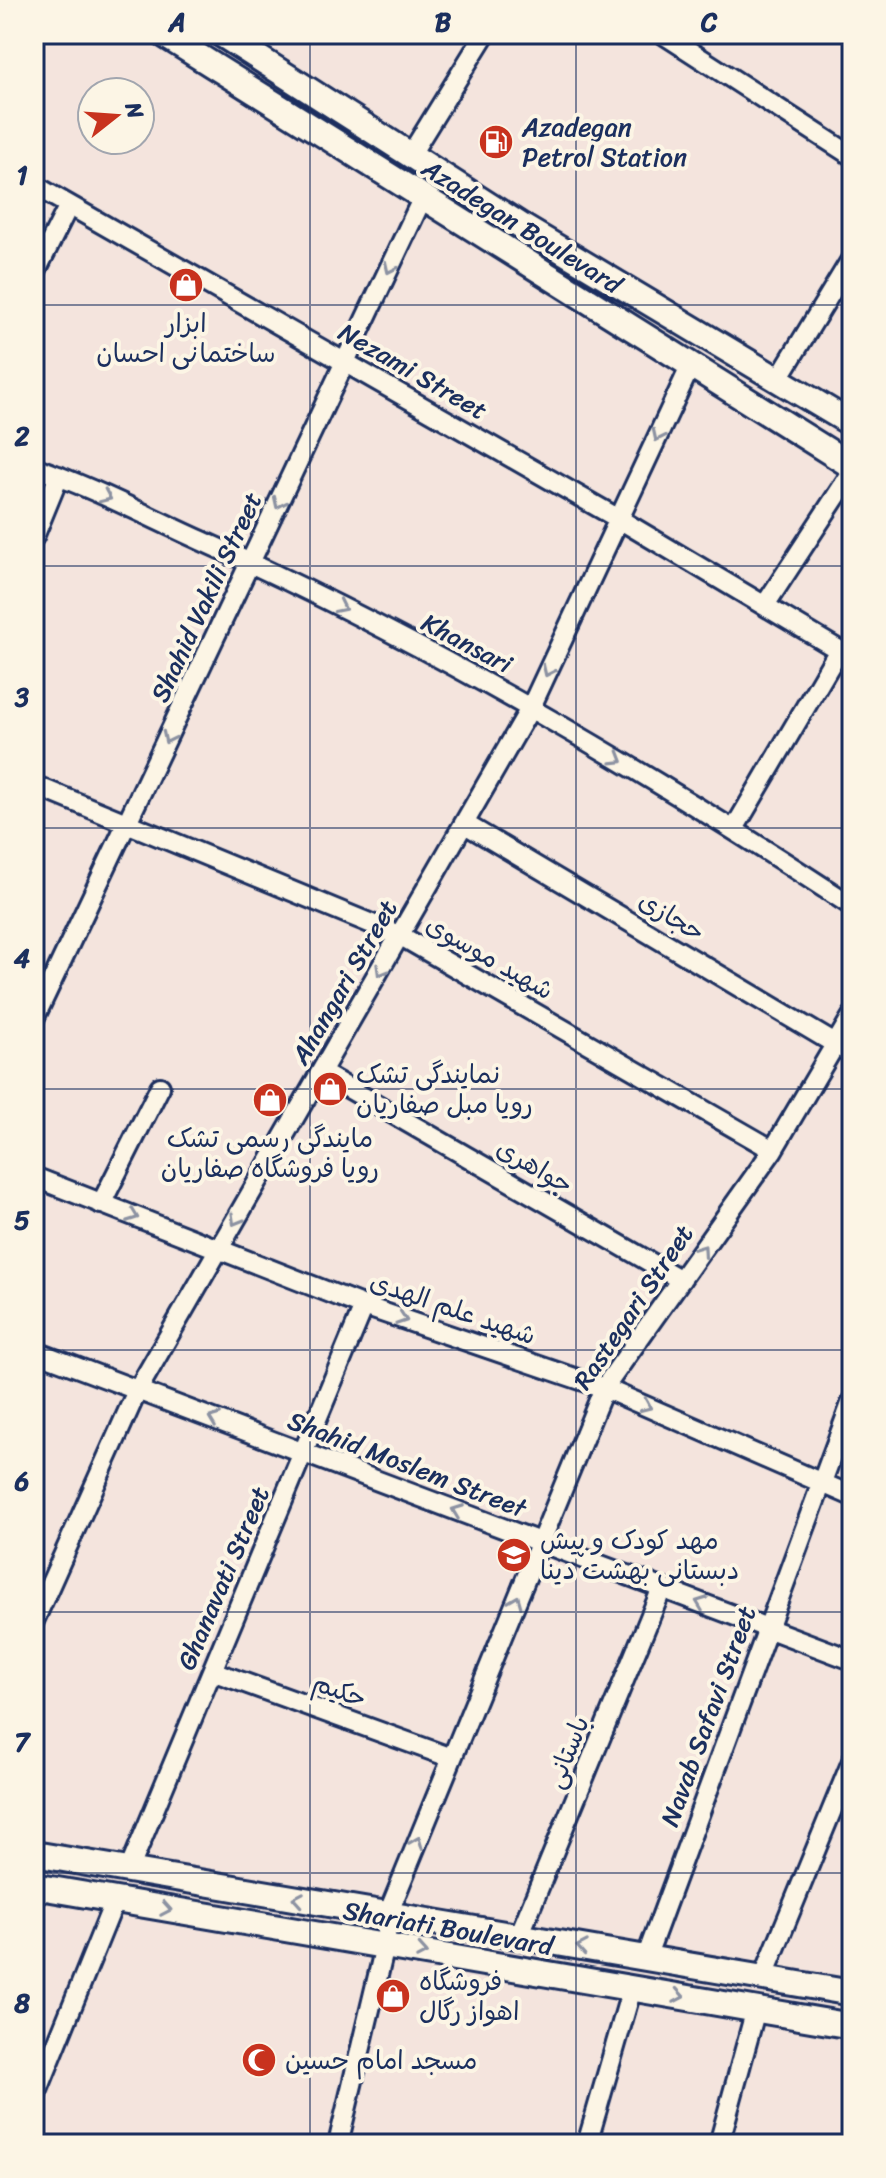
<svg xmlns="http://www.w3.org/2000/svg" width="886" height="2178" font-family="Sriracha,'Playpen Sans Arabic',sans-serif">
<style>
.lines{fill:none;stroke-linecap:round;stroke-linejoin:round}
.minor-casing{stroke:#1b2f5e;stroke-width:24}
.secondary-casing{stroke:#1b2f5e;stroke-width:30}
.minor{stroke:#fcf5e5;stroke-width:18}
.secondary{stroke:#fcf5e5;stroke-width:24}
.oneway{stroke:#8c92a2}
.grid{fill:none;stroke:#1b2f5e;stroke-width:2;stroke-opacity:0.55}
.labels{text-anchor:middle;dominant-baseline:central;stroke-width:8;stroke-linejoin:round;paint-order:stroke}
.poi-label{font-size:26px;fill:#1b2f5e;stroke:#fcf5e5;text-anchor:start}
.street-label{font-size:26px;fill:#1b2f5e;stroke:#fcf5e5}
.neatline{fill:none;stroke:#1b2f5e;stroke-width:3}
.grid-label{font-size:26px;text-anchor:middle;font-weight:bold;fill:#1b2f5e}
</style>
<rect width="100%" height="100%" fill="#f4e4dd"/>
<filter id="ink" filterUnits="userSpaceOnUse"><feTurbulence type="fractalNoise" baseFrequency=".0125" numOctaves="2"/><feDisplacementMap in="SourceGraphic" scale="16" xChannelSelector="R" yChannelSelector="G"/><feConvolveMatrix kernelMatrix="1 2 1 2 8 2 1 2 1" color-interpolation-filters="sRGB"/></filter>
<g filter="url(#ink)">
<g class="lines">
<g class="minor-casing">
<path id="minor" d="M663,34L852,156
M411,154L485,34
M34,185L619,519L839,650L734,829
M34,275L69,205
M779,378L852,258
M34,467C91,487 145,515 200,540C428,642 643,769 852,906
M34,537L59,476
M765,605L852,472
M34,785L401,936L773,1150
M465,824L852,1054
M34,1019L423,197
M322,1073L681,1280
M34,1177L364,1306L604,1388L852,1496
M101,1204L160,1087
M34,1351L852,1660
M34,1621L137,1391L531,707L691,365
M212,1671L452,1758
M129,1870L364,1306
M519,1936L662,1588
M646,1958L852,1401
M763,1978L852,1761
M34,2100L115,1900
M338,2144L385,1946L388,1914L604,1388L773,1150L852,1016
M587,2144L632,1988
M719,2144L756,2009"/>
</g>
<g class="secondary-casing">
<path id="secondary" d="M163,34L852,466
M221,34L523,227L852,424
M34,1854L852,1993
M34,1886L852,2026"/>
</g>
<use href="#minor" class="minor"/>
<use href="#secondary" class="secondary"/>
</g>
<defs><path id="oneway-chevron" d="M-2-3.5L2.5 0L-2 3.5" fill="none" stroke-width="1.6" stroke-linecap="round" stroke-linejoin="round" transform="scale(2)"/></defs>
<g class="oneway">
<use href="#oneway-chevron" transform="translate(390 268) rotate(115)"/>
<use href="#oneway-chevron" transform="translate(658 436) rotate(115)"/>
<use href="#oneway-chevron" transform="translate(106 497) rotate(24)"/>
<use href="#oneway-chevron" transform="translate(279 503) rotate(115)"/>
<use href="#oneway-chevron" transform="translate(341 607) rotate(26)"/>
<use href="#oneway-chevron" transform="translate(548 671) rotate(115)"/>
<use href="#oneway-chevron" transform="translate(168 738) rotate(115)"/>
<use href="#oneway-chevron" transform="translate(618 759) rotate(31)"/>
<use href="#oneway-chevron" transform="translate(381 971) rotate(120)"/>
<use href="#oneway-chevron" transform="translate(133 1216) rotate(21)"/>
<use href="#oneway-chevron" transform="translate(236 1220) rotate(120)"/>
<use href="#oneway-chevron" transform="translate(702 1250) rotate(-55)"/>
<use href="#oneway-chevron" transform="translate(402 1319) rotate(19)"/>
<use href="#oneway-chevron" transform="translate(646 1406) rotate(24)"/>
<use href="#oneway-chevron" transform="translate(214 1419) rotate(-159)"/>
<use href="#oneway-chevron" transform="translate(457 1511) rotate(-159)"/>
<use href="#oneway-chevron" transform="translate(516 1601) rotate(-68)"/>
<use href="#oneway-chevron" transform="translate(701 1603) rotate(-159)"/>
<use href="#oneway-chevron" transform="translate(417 1842) rotate(-68)"/>
<use href="#oneway-chevron" transform="translate(298 1899) rotate(-170)"/>
<use href="#oneway-chevron" transform="translate(166 1909) rotate(10)"/>
<use href="#oneway-chevron" transform="translate(582 1947) rotate(-170)"/>
<use href="#oneway-chevron" transform="translate(422 1952) rotate(10)"/>
<use href="#oneway-chevron" transform="translate(679 1996) rotate(10)"/>
</g>
</g>
<path class="grid" d="M310,34V2144M576,34V2144M34,305H852M34,566H852M34,828H852M34,1089H852M34,1350H852M34,1612H852M34,1873H852"/>
<defs>
<g id="fuel-disc" transform="scale(1.8)"><circle r="9.5" fill="#c8321e" stroke="#fcf5e5"/><path d="M-5.5-6h7V0h2V4h1.3V-2.5L3-4.5l.8-.8L6-3V5H2.5V1h-1V6h-7ZM-4.2-4.7v3.2H.2V-4.7Z" fill="#fff"/></g>
<g id="shop-disc" transform="scale(1.8)"><circle r="9.5" fill="#c8321e" stroke="#fcf5e5"/><path d="M-5-2.5h2.3a2.7 3.5 0 0 1 5.4 0H5L5.5 6h-11ZM-1.5-2.5h3a1.5 2.3 0 0 0-3 0Z" fill="#fff"/></g>
<g id="school-disc" transform="scale(1.8)"><circle r="9.5" fill="#c8321e" stroke="#fcf5e5"/><path d="M0-5L7-2L0 1L-7-2ZM-4 1L0 2.5L4 1V4Q0 6-4 4Z" fill="#fff"/></g>
<g id="mosque-disc" transform="scale(1.8)"><circle r="9.5" fill="#c8321e" stroke="#fcf5e5"/><path d="M3.5-4.9A6 6 0 1 0 3.5 4.9A5 5 0 1 1 3.5-4.9Z" fill="#fff"/></g>
</defs>
<g fill-rule="evenodd">
<use href="#fuel-disc" x="496" y="142"/>
<use href="#shop-disc" x="186" y="285"/>
<use href="#shop-disc" x="330" y="1089"/>
<use href="#shop-disc" x="270" y="1100"/>
<use href="#school-disc" x="514" y="1555"/>
<use href="#shop-disc" x="393" y="1996"/>
<use href="#mosque-disc" x="259" y="2060"/>
</g>
<g class="labels">
<g class="poi-label">
<text x="522" y="127">Azadegan<tspan x="522" dy="30">Petrol Station</tspan></text>
<text x="186" y="323" text-anchor="middle">ابزار<tspan x="186" dy="30">ساختمانی احسان</tspan></text>
<text x="356" y="1074">نمایندگی تشک<tspan x="356" dy="30">رویا مبل صفاریان</tspan></text>
<text x="270" y="1138" text-anchor="middle">مایندگی رسمی تشک<tspan x="270" dy="30">رویا فروشگاه صفاریان</tspan></text>
<text x="540" y="1540">مهد کودک و پیش<tspan x="540" dy="30">دبستانی بهشت دینا</tspan></text>
<text x="419" y="1981">فروشگاه<tspan x="419" dy="30">اهواز رگال</tspan></text>
<text x="285" y="2060">مسجد امام حسین</text>
</g>
<g class="street-label">
<text transform="translate(522 226) rotate(32)">Azadegan Boulevard</text>
<text transform="translate(413 371) rotate(30)">Nezami Street</text>
<text transform="translate(206 597) rotate(-65)">Shahid Vakili Street</text>
<text transform="translate(467 643) rotate(28)">Khansari</text>
<text transform="translate(672 916) rotate(31)">حجازی</text>
<text transform="translate(490 957) rotate(30)">شهید موسوی</text>
<text transform="translate(344 982) rotate(-60)">Ahangari Street</text>
<text transform="translate(535 1166) rotate(30)">جواهری</text>
<text transform="translate(633 1307) rotate(-56)">Rastegari Street</text>
<text transform="translate(453 1308) rotate(19)">شهید علم الهدی</text>
<text transform="translate(407 1464) rotate(21)">Shahid Moslem Street</text>
<text transform="translate(223 1578) rotate(-67)">Ghanavati Street</text>
<text transform="translate(340 1690) rotate(20)">حکیم</text>
<text transform="translate(708 1716) rotate(-70)">Navab Safavi Street</text>
<text transform="translate(567 1752) rotate(-68)">باستانی</text>
<text transform="translate(448 1928) rotate(10)">Shariati Boulevard</text>
</g>
</g>
<rect width="886" height="2178" fill="none" stroke="#fcf5e5" stroke-width="88"/>
<g transform="translate(116 116) rotate(73)"><circle r="38" fill="#fcf5e5" stroke="#a2a6af" stroke-width="2"/>
<path d="M0-6L14 30L0 20L-14 30Z" fill="#c8321e"/>
<text y="-12" font-size="22" font-weight="bold" text-anchor="middle" fill="#1b2f5e">N</text>
</g>
<rect x="44" y="44" width="798" height="2090" class="neatline"/>
<g class="grid-label">
<text x="177" y="31">A</text>
<text x="443" y="31">B</text>
<text x="709" y="31">C</text>
<text x="22" y="184">1</text>
<text x="22" y="445">2</text>
<text x="22" y="706">3</text>
<text x="22" y="967">4</text>
<text x="22" y="1229">5</text>
<text x="22" y="1490">6</text>
<text x="22" y="1751">7</text>
<text x="22" y="2012">8</text>
</g>
</svg>
